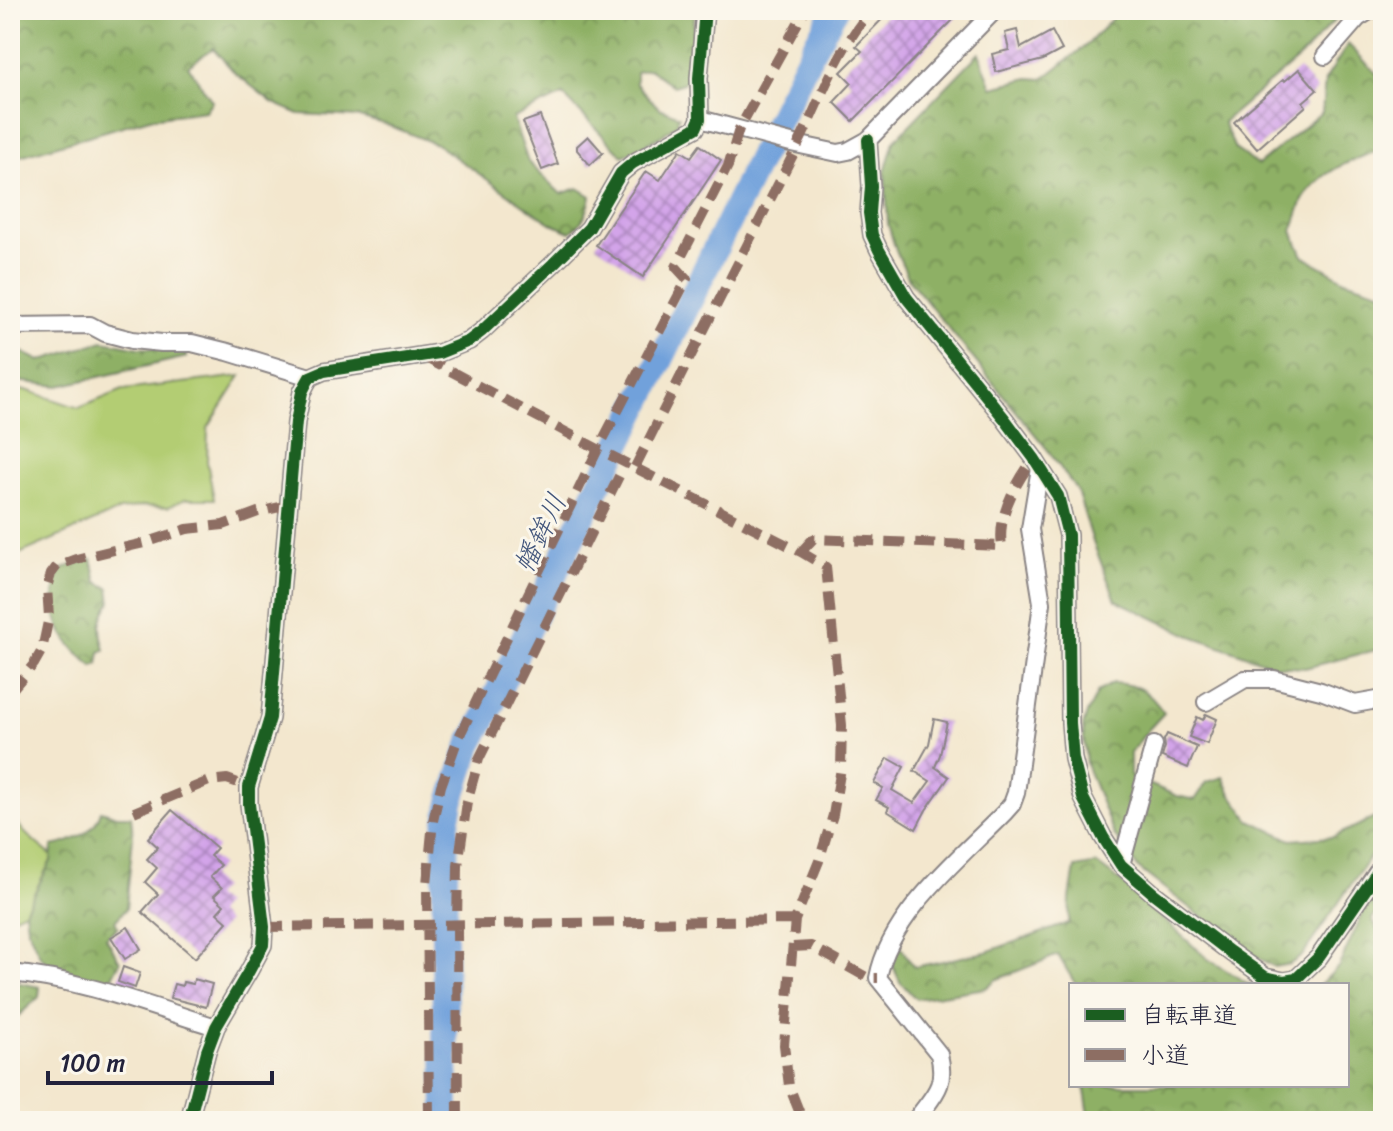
<svg xmlns="http://www.w3.org/2000/svg" width="1393" height="1131" font-family="Sriracha,'Klee One',sans-serif">
<style>
.green{fill:#b3cd73;stroke:#6a7857;stroke-width:2}
.forest{fill:url(#forest-crowns);stroke:#586950;stroke-width:2}
.lines{fill:none;stroke-linecap:round;stroke-linejoin:round}
.river{stroke:#71a1db;stroke-width:26}
.building{fill:url(#building-cross-hatch)}
.minor-casing{stroke:#8a8484;stroke-width:20}
.minor{stroke:#fff;stroke-width:16}
.quiet{stroke:#8d6e63;stroke-width:10;stroke-dasharray:20 10;stroke-linecap:butt}
.cycleway-casing{stroke:#fbf7ec;stroke-width:17}
.cycleway{stroke:#1b5e20;stroke-width:12}
.labels{text-anchor:middle;dominant-baseline:central;stroke-width:6;stroke-linejoin:round;paint-order:stroke}
.water-label{font-size:28px;font-style:italic;fill:#42557b;stroke:#fbf7ec}
</style>
<defs>
<pattern id="forest-crowns" width="20" height="18" patternUnits="userSpaceOnUse" patternTransform="scale(2)"><rect width="20" height="18" fill="#8eb065"/><path d="M2 6a3 3 0 1 1 6 0M12 15a3 3 0 1 1 6 0" fill="none" stroke="#748f54"/></pattern>
<pattern id="building-cross-hatch" width="8" height="8" patternUnits="userSpaceOnUse" patternTransform="scale(2)"><rect width="8" height="8" fill="#d3a4e9"/><path d="M0 0l8 8M0 8l8-8" fill="none" stroke="#ab85be"/></pattern>
</defs>
<rect width="100%" height="100%" fill="#fbf7ec"/>
<filter id="ink" filterUnits="userSpaceOnUse"><feTurbulence type="fractalNoise" baseFrequency=".0125" numOctaves="2"/><feDisplacementMap in="SourceGraphic" scale="16" xChannelSelector="R" yChannelSelector="G"/><feConvolveMatrix kernelMatrix="1 2 1 2 8 2 1 2 1" color-interpolation-filters="sRGB"/></filter>
<filter id="wash" filterUnits="userSpaceOnUse"><feTurbulence type="fractalNoise" baseFrequency=".006" numOctaves="4" result="noise"/><feDisplacementMap in="SourceGraphic" scale="32" xChannelSelector="R" yChannelSelector="G"/><feGaussianBlur stdDeviation="1.8" result="paint"/><feColorMatrix in="noise" values="0 0 0 0 0 0 0 0 0 0 0 0 0 0 0 0 0 1.4 0 .05"/><feComposite in="paint" operator="in"/></filter>
<g filter="url(#wash)">
<rect width="100%" height="100%" fill="#f3e7ce"/>
<path class="green" d="M241,376L208,428L207,462L214,499H185L168,507L143,506L120,510L10,558V391L26,390L79,408L123,390Z
M10,808C16,829 35,842 51,855V861L25,911L10,918Z"/>
<path class="forest" d="M10,10H623C638,21 660,24 674,10H695L690,75L683,83L673,86L649,69L636,72V84L659,108L679,116L677,124L660,137L623,156L563,95L513,118L528,162L561,194L578,188L591,196C588,212 584,221 571,232L556,226L534,212L436,144L388,125L359,117L299,114L273,103L235,73L213,48L188,66L212,101L205,111L150,118L10,159Z
M1120,10H1344L1301,56L1223,122L1235,149L1258,165L1322,112L1325,80L1348,44L1383,80V149C1353,160 1319,170 1303,200C1299,210 1296,221 1292,231L1303,256L1345,280L1383,292V653L1380,649L1305,668L1276,666L1189,635L1116,600L1094,545L1077,491L1047,449L910,281L896,251L888,224L885,172L894,141L979,53L992,87L1029,78L1043,79L1089,43Z
M103,341L140,348L182,349L187,357L59,386L16,381C15,369 10,358 10,346L40,361Z
M92,559L97,582L109,588L111,602C99,621 99,628 105,650L100,652L98,664L93,666C67,646 50,623 55,589C56,583 57,575 61,571C69,564 82,562 92,559Z
M1113,683C1142,685 1148,691 1164,713L1150,728L1130,753V776L1177,796L1195,800L1207,782L1223,777L1231,794L1250,820L1291,840L1333,837L1383,814V838L1302,956L1290,964L1274,967L1242,948L1138,868L1114,835L1086,764L1083,727L1087,713L1098,692Z
M101,811L117,816H131L133,836L126,909L115,921L118,927L106,937L120,962L108,984L55,971L40,956L27,927L25,911L51,861L52,846C71,843 96,832 101,811Z
M1097,864L1120,881L1208,959L1250,985H1076L1058,955L995,980L986,988L916,999L900,982L892,964L900,946L914,967L986,952L1069,923L1070,898L1075,868Z
M1379,893L1383,895V901L1372,919L1383,941V1014L1378,1024L1383,1034V1121H1090L1084,1085H1347V985H1320L1339,966L1366,906Z
M10,983H20L40,987L39,997L18,1016L10,1018Z"/>
<g class="lines">
<path class="river" d="M446,1121L444,936L446,827L451,802L470,745L488,712L568,546L630,423L813,49L835,10"/>
</g>
<g id="blocks">
<path class="building" d="M891,10H963L853,121L834,102L852,83L841,72L862,51L856,46Z
M1017,30L1021,48L1052,31L1062,50L1043,60L996,72L992,54L1009,50L1005,33Z
M1299,69L1317,90L1303,102L1306,106L1257,149L1234,122L1284,79L1285,81Z
M540,116L558,164L542,170L523,122Z
M588,136L603,153L590,165L577,150V146Z
M700,145L721,160L643,277L596,245L646,171L660,180L680,150L691,157Z
M1206,714L1217,719L1207,744L1189,737L1197,717L1203,720Z
M934,719L947,722L940,755L935,767L949,777L926,810L916,829L887,811L889,807L876,800L883,788L874,783L888,758L904,767L892,790L914,803L930,781L914,771L929,744Z
M1167,734L1197,747L1188,768L1162,757L1165,747L1164,740Z
M172,810L217,848L210,856L221,865L210,877L222,888L214,896L224,905L217,913L227,922L195,958L142,912L158,894L145,882L157,868L147,859L158,847L148,838Z
M128,927L141,949L125,959L111,937Z
M123,967L140,973L135,988L118,982Z
M194,979L212,984L206,1007L170,998L174,984L182,986L183,982L193,984Z"/>
</g>
</g>
<g filter="url(#ink)">
<use href="#blocks" fill-opacity="0" stroke="#8a8484" stroke-width="2"/>
<g class="lines">
<g class="minor-casing">
<path id="minor" d="M1325,56L1358,18L1371,10
M700,119L791,143L838,153L848,151L868,140L995,10
M868,140L871,186L869,213L872,235L879,250L906,297L1004,418L1034,458L1058,496L1068,535L1070,723L1073,759L1083,798L1103,837L1121,865L1153,893L1230,952L1265,977L1284,981L1296,979L1319,957L1383,864
M10,326L90,325L105,333L132,340L162,343H192L228,352L310,377
M1206,702L1245,679H1274L1321,691L1355,704L1383,699
M1121,865L1154,745
M10,973C80,979 149,1006 216,1027
M189,1121L207,1051L216,1027L249,971L263,945L264,927L249,804V787L270,718L296,422L302,392L306,384L310,377L324,371L439,353L469,341L482,331L553,264L589,228L621,173L633,163L696,128L700,119L699,78L705,10
M915,1121C933,1095 947,1088 939,1054L878,978C890,914 960,858 1004,813L1012,804L1016,793L1042,603L1030,529L1040,468"/>
</g>
<use href="#minor" class="minor"/>
<path class="quiet" d="M424,357L598,449L801,552L826,567L842,725L841,768L833,815L819,861L795,920L784,1045L789,1086L803,1121
M635,467C688,361 742,255 796,149C820,102 836,50 872,10
M801,552L813,539L1002,546C997,515 1016,483 1034,458
M10,692L34,664L42,650L49,617L47,587L51,574L57,566L76,559L148,542L187,529L223,525L258,512L289,505
M134,812L209,781L227,779L249,787
M264,927L795,920
M793,947L811,946L868,978H878
M429,1121L427,884L433,821L441,786L457,741L598,449L687,279L676,267L728,166L739,129L805,10
M458,1121L457,924L458,866L467,802L479,759L626,462"/>
<g class="cycleway-casing">
<path id="cycleway" d="M868,140L871,186L869,213L872,235L879,250L906,297L1004,418L1034,458L1058,496L1068,535L1070,723L1073,759L1083,798L1103,837L1121,865L1153,893L1230,952L1265,977L1284,981L1296,979L1319,957L1383,864
M189,1121L207,1051L216,1027L249,971L263,945L264,927L249,804V787L270,718L296,422L302,392L306,384L310,377L324,371L439,353L469,341L482,331L553,264L589,228L621,173L633,163L696,128L700,119L699,78L705,10"/>
</g>
<use href="#cycleway" class="cycleway"/>
</g>
</g>
<g class="labels">
<g class="water-label">
<text transform="translate(540 533) rotate(-64)">幡鉾川</text>
</g>
</g>
<rect width="1393" height="1131" fill="none" stroke="#fbf7ec" stroke-width="40"/>
<rect x="1069" y="983" width="280" height="104" fill="#fbf7ec" stroke="#a4a2a5" stroke-width="2"/>
<rect x="1085" y="1009" width="40" height="12" fill="#1b5e20" stroke="#a4a2a5" stroke-width="2"/>
<text x="1141" y="1023" font-size="24" fill="#22223b">自転車道</text>
<rect x="1085" y="1049" width="40" height="12" fill="#8d6e63" stroke="#a4a2a5" stroke-width="2"/>
<text x="1141" y="1063" font-size="24" fill="#22223b">小道</text>
<path d="M48 1071v12h224v-12" fill="none" stroke="#22223b" stroke-width="4"/>
<text x="60" y="1071" font-size="24" fill="#22223b" stroke="#fbf7ec" stroke-width="6" paint-order="stroke">100 m</text>
</svg>
